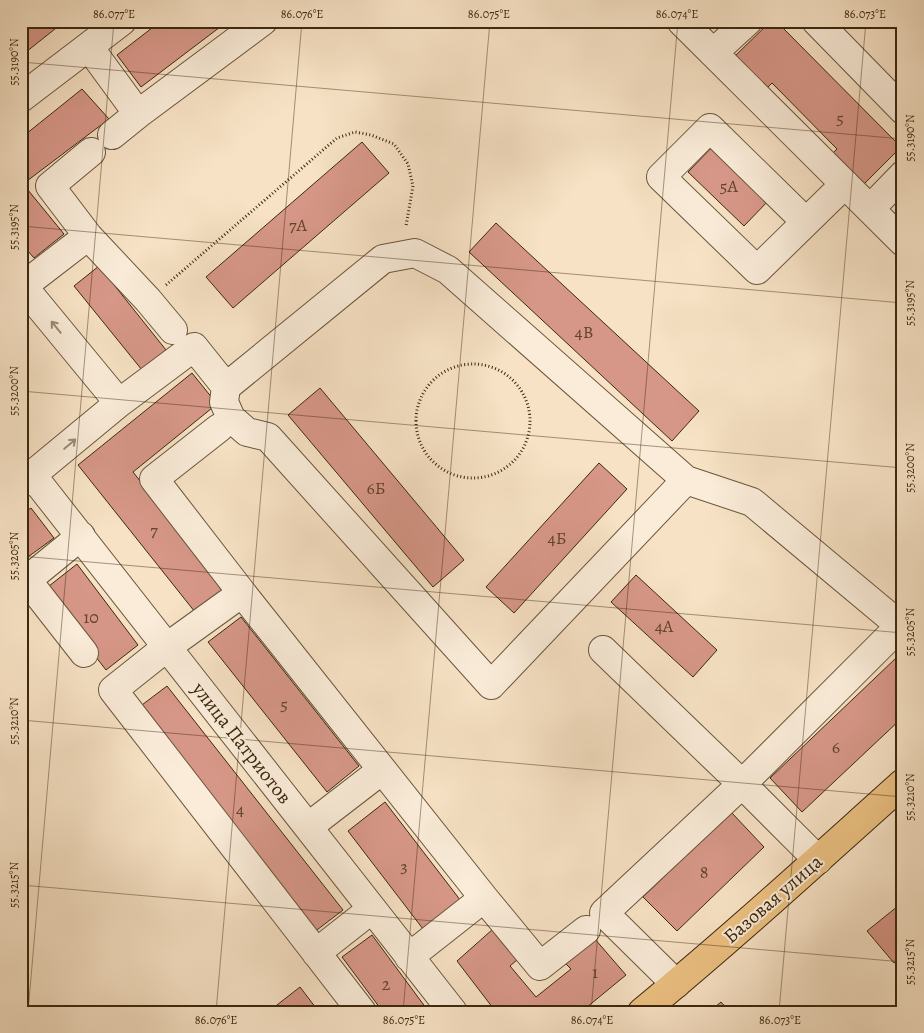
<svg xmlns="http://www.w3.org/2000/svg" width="924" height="1033" font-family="Alegreya,serif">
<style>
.building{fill:#d79788;stroke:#3b280f}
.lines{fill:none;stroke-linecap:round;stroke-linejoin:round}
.minor-casing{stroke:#6a563c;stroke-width:30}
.major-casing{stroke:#3b280f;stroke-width:30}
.path{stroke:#3b280f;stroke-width:3;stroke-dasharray:1 2.5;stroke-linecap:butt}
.minor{stroke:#faecd9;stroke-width:28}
.major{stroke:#ecc182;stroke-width:28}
.oneway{stroke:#9a8a74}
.ticks{fill:none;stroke:#3b280f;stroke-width:1;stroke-opacity:0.45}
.labels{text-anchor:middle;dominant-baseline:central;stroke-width:4;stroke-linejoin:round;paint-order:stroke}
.number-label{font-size:18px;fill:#62442d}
.street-label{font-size:20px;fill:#3b280f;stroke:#faecd9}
.neatline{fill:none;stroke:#3b280f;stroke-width:2}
.ticks-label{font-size:12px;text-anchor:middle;fill:#3b280f}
</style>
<rect width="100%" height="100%" fill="#f7e2c5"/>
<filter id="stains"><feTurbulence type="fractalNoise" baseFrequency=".004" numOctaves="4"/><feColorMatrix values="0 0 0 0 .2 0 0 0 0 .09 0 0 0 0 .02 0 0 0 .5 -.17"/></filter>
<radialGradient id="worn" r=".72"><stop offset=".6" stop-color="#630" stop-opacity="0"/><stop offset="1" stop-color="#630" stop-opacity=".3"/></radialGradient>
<path class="building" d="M21,21H65L21,56Z
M161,21H228L141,87L117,55Z
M698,21H719L708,32Z
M771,21H776L901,147L862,186L831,155L837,149L772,83L766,89L734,57Z
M82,89L109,119L23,184L64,234L34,258L21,243V138Z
M362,142L389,173L233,308L206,277Z
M714,145L770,199L744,226L688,172Z
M903,206V231L890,219Z
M496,223L699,411L672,441L469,252Z
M99,266L166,350L142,370L74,286Z
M192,373L217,404L133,472L225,588L195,612L78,465Z
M320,388L464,560L433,587L288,415Z
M599,463L627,489L514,613L486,587Z
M31,508L54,538L21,562V515Z
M77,564L138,645L106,670L44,590Z
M636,575L717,650L693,677L611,602Z
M241,617L359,766L327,792L208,642Z
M895,659L903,667V717L802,812L770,778Z
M167,686L343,910L313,933L138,708Z
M385,802L461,901L423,929L348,831Z
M731,812L764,847L677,931L643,897Z
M903,902V956L894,963L867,931Z
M493,929L518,959L510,966L536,997L571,969L564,962L594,938L626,975L581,1012H496L457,961Z
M372,935L429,1012H383L342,957Z
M300,987L319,1012H268Z
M721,1002L730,1012H709Z"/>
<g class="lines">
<g class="minor-casing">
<path id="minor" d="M681,21L903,242
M816,21L903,110
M89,47L138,114
M713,53L748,21
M21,98L122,21
M112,135L138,114L263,21
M91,152L50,186L88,236L148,300L173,330
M870,209L903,175
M806,222L710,128L661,177L757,270L845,184
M21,284L119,403L21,484
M23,286L88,236
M226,387L383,259L415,253L448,270L686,480L752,502L903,628
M119,403L194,347L226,387L224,402L231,418L247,432L268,437L491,685L686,480
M219,428L154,479L246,598L484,898L540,966L586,930
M32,475L453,1012
M27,580L81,536
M21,584L27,580L84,653
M242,593L167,647L113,690L362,1012
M603,650L742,784L818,860
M308,827L382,770
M316,953L372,909
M409,957L484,898
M676,984L604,913L742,784L903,623"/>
</g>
<g class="major-casing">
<path id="major" d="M642,1012C731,939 817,860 903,783"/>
</g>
<path class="path" d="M166,285L337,138L355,132L371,135L394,144L408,164L413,186L406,226
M416 421a57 57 0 1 1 114 0a57 57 0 1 1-114 0Z"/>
<use href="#minor" class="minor"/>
<use href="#major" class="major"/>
</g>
<defs><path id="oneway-shaft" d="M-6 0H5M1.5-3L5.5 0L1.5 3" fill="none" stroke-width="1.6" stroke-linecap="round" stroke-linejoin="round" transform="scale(1.25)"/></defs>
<g class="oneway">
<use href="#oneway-shaft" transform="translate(56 327) rotate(-129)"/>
<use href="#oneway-shaft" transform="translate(70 444) rotate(-40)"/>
</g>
<path class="ticks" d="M21,62L903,139M21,226L903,303M21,391L903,468M21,556L903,633M21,720L903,797M21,885L903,962M28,1012L114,21M216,1012L302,21M403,1012L490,21M591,1012L678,21M779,1012L866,21"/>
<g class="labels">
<g class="number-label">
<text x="840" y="118">5</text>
<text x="729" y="186">5А</text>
<text x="298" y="225">7А</text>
<text x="584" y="332">4В</text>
<text x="376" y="488">6Б</text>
<text x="154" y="530">7</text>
<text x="557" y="538">4Б</text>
<text x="91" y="617">10</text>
<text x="664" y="626">4А</text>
<text x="284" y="704">5</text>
<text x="836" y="747">6</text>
<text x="240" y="809">4</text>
<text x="404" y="866">3</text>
<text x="704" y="872">8</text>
<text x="595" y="972">1</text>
<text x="386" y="984">2</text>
</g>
<g class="street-label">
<text transform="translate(242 743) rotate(52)">улица Патриотов</text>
<text transform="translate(773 899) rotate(-41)">Базовая улица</text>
</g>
</g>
<rect width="924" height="1033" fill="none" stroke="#f7e2c5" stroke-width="55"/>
<rect x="28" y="28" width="868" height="978" class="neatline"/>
<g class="ticks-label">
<text x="114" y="18">86.077°E</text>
<text x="302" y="18">86.076°E</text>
<text x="489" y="18">86.075°E</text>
<text x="677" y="18">86.074°E</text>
<text x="865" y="18">86.073°E</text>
<text transform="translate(14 62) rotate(-90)" y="4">55.3190°N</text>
<text transform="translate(910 138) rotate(-90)" y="4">55.3190°N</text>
<text transform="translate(14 227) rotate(-90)" y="4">55.3195°N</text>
<text transform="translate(910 303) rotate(-90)" y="4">55.3195°N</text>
<text transform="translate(14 391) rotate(-90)" y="4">55.3200°N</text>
<text transform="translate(910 468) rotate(-90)" y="4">55.3200°N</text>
<text transform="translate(14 556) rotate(-90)" y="4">55.3205°N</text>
<text transform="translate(910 632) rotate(-90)" y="4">55.3205°N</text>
<text transform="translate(14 721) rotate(-90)" y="4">55.3210°N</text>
<text transform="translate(910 797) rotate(-90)" y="4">55.3210°N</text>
<text transform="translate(14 885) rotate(-90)" y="4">55.3215°N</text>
<text transform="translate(910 962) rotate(-90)" y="4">55.3215°N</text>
<text x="216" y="1024">86.076°E</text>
<text x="404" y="1024">86.075°E</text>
<text x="592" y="1024">86.074°E</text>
<text x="780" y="1024">86.073°E</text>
</g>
<rect width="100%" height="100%" filter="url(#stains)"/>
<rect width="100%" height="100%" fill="url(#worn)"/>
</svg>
